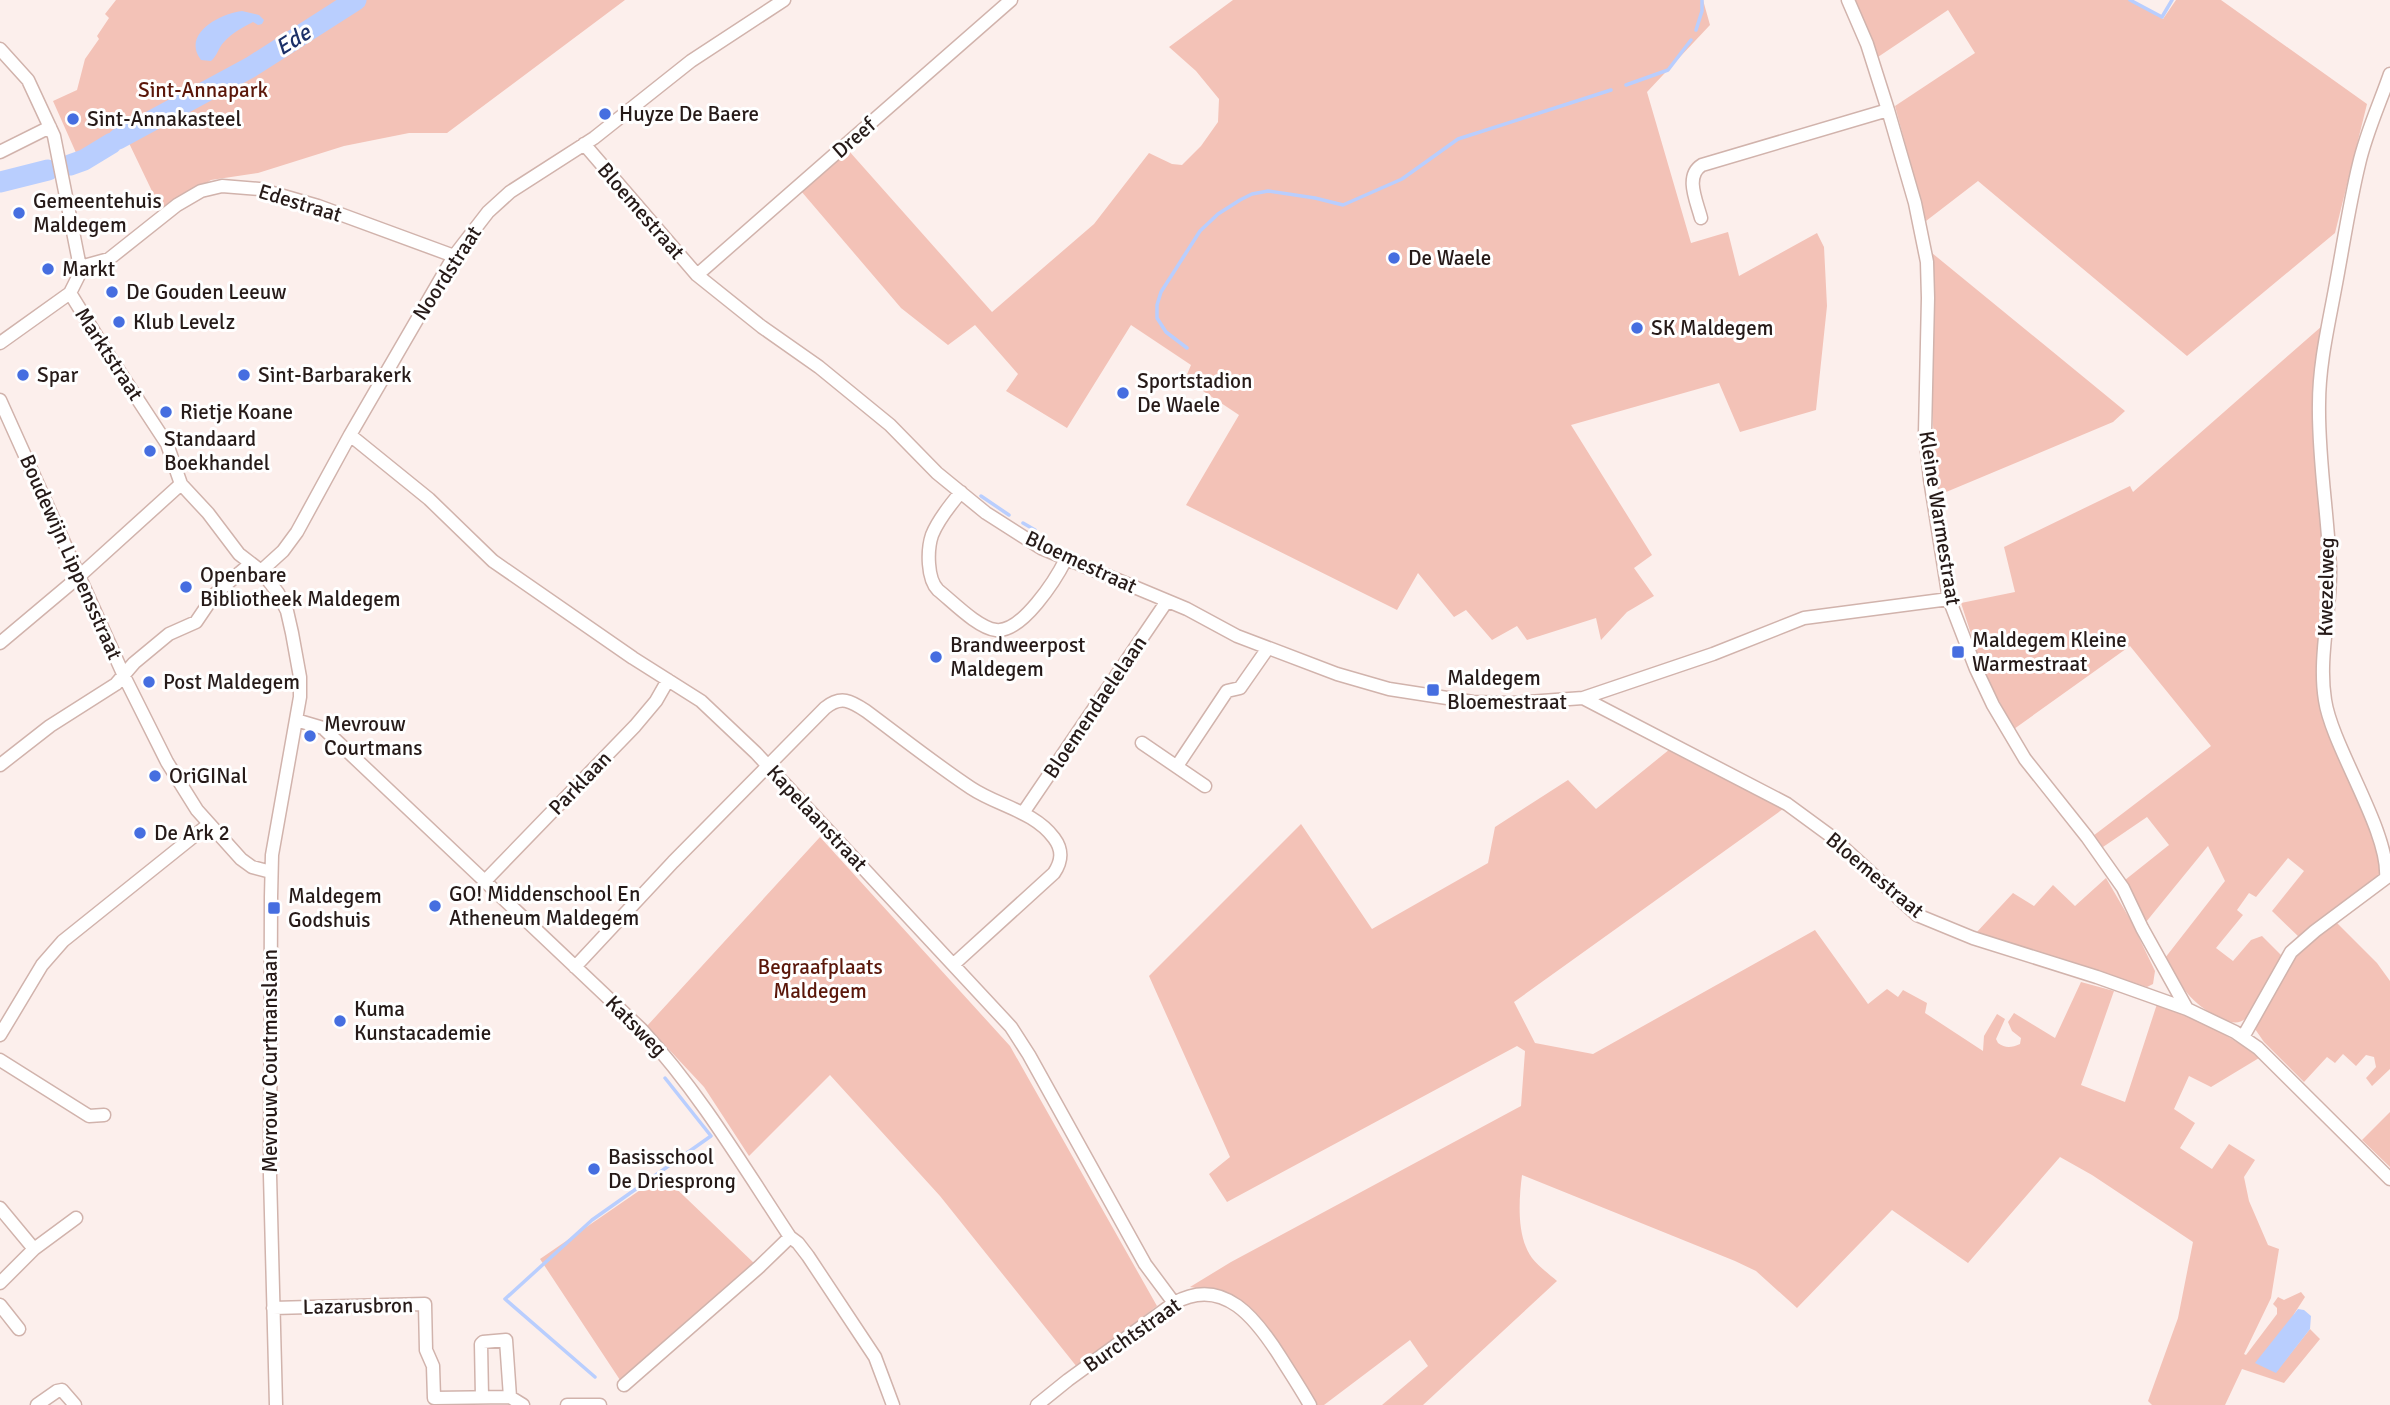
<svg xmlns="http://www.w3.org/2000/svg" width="2390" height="1405" font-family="Signika,sans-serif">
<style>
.green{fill:#f3c2b7}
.water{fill:#b9cefe}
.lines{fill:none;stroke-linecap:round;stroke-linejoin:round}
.stream{stroke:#b9cefe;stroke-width:3.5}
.river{stroke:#b9cefe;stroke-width:21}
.minor-casing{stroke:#d1b3ac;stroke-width:15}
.minor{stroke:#fff;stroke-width:12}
.poi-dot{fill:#466ee0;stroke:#fff;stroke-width:2.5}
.labels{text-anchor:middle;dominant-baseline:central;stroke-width:6;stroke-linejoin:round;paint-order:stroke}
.park-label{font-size:21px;fill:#5b170a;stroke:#fff}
.poi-label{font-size:21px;fill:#261a18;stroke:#fff;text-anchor:start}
.street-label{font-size:21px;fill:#261a18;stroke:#fff}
.water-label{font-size:23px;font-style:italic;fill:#1c3068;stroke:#fff}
</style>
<rect width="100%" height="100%" fill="#fcefec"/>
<path class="green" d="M116,0H625L447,133H409L344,146L258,173L211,180L162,212L128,141L86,166L71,171L67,158L77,155L53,101L77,90L85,59L99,39L97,36L109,18L105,14Z
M1233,0H1703L1710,25L1647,92L1691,243L1728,232L1739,276L1817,233L1824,247L1827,306L1816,410L1740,432L1719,383L1571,425L1652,555L1634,568L1654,596L1627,612L1601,640L1596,618L1527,640L1517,626L1492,640L1466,610L1454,617L1418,573L1397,610L1186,505L1239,415L1185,379L1191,365L1131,325L1067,428L1006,391L1018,374L975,325L948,345L901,308L801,191L849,151L992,312L1094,224L1149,153L1172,164L1182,165L1201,146L1218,122L1219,99L1196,71L1169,47Z
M1855,0H2130L2163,19L2176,0H2221L2367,104L2335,233L2187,356L1978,181L1926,221L1895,106L1975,53L1948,10L1878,57Z
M1932,253L2125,411L2113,422L1939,495L1933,425Z
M2322,326L2314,379L2313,410L2324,571V612L2318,656L2317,693L2322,714L2366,807L2382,864L2379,878L2300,938L2272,911L2304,871L2288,858L2256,897L2249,893L2237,910L2243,915L2216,948L2233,961L2251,940L2262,936L2283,957L2246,1018C2237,1026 2231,1022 2221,1018C2189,1003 2182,987 2165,958L2225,881L2208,846L2146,922L2125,880L2169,845L2147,817L2103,847L2093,836L2211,746L2130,646L2014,729L1983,671L1961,603L2015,592L2004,547L2130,486L2133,492Z
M1670,749L1783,809L1514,1002L1535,1043L1593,1054L1815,930L1868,1004L1887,989L1898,997L1903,990L1927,1003L1925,1013L1983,1051L1984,1036L1997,1014L2005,1019L1996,1039L1998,1043C2005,1048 2011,1048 2020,1044L2021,1038L2012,1031L2008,1022L2014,1013L2055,1038L2081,982L2114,991L2081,1085L2125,1102L2157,1004C2194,1018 2228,1033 2259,1058L2211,1087L2189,1076L2174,1109L2195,1123L2180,1148L2212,1169L2229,1144L2255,1160L2244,1177L2249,1201L2268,1245L2279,1249L2271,1298L2244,1354L2246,1355L2277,1314V1308L2273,1304L2278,1297L2284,1300L2301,1292L2305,1297L2294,1314L2276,1372L2310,1329L2320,1339L2284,1383L2242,1369L2225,1405H2152L2148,1401L2178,1318L2193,1242L2092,1175L2060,1157L1968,1263L1892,1210L1797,1308L1756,1271L1735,1261L1522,1175C1519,1199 1516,1236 1532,1258C1538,1266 1549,1274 1557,1281L1423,1405H1382L1428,1366L1410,1340L1324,1405H1315C1298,1377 1266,1312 1238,1299C1224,1292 1206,1290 1190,1287L1231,1262L1521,1106L1525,1051L1517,1046L1227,1202L1209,1174L1230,1157L1149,976L1301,824L1372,929L1488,863L1495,827L1568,780L1596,809Z
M820,837L1010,1046L1157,1306L1077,1367L940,1196L830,1075L749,1156L704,1087L647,1026Z
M2106,878L2131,921L2155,971L2153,984L2147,987L1976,933L2013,893L2034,906L2053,885L2075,906Z
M2335,921L2377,963L2390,981V1069L2372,1086L2366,1078L2376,1067L2374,1057L2366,1055L2356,1066L2343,1054L2335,1063L2327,1057L2304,1082L2264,1042L2255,1029L2289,966L2304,948Z
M2390,1112V1167L2362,1140Z
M662,1175L756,1265L622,1383L540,1259Z"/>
<path class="water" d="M242,11L259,15L264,20L262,24L258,25L253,22C243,27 232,33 224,42C218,48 218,55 211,61L201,60C181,34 221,13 242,11Z
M2298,1309L2304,1310L2311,1316L2310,1329L2276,1373L2255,1363Z"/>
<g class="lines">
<path class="stream" d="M2130,0L2162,17L2172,0
M1696,30L1702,11V0
M1626,85L1668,70L1691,40
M1187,348L1166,332L1157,318V305L1161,292L1200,231L1218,214L1240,200L1252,194L1268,191L1315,198L1343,205L1402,179L1458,139L1611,90
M981,496L1009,515
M1023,523L1035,530
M595,1377L505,1299L592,1220L711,1136L665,1078"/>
<path class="river" d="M118,139L251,67L356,0
M70,165L84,160L112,143
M0,182L48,170"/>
<g class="minor-casing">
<path id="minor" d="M1848,0L1867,44L1888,110L1915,203L1927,262L1928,298L1925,433L1930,479L1949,599L1976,669L1993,705L2025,759L2087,837L2123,888L2142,928L2187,1009L2235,1032L2258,1048L2390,1179
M0,49L28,80L54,136L80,267L78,277L70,293L0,343
M584,144L697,275L762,327L819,367L890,425L937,473L986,513L1041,548L1187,609L1237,636L1337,674L1389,689L1473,702L1512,703L1583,698L1713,654L1804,618L1949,599
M0,152L50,127
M1701,218C1697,202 1684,176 1702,165L1888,110
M80,267L109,259L177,205L201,191L222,186L259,189L318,206L454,256
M697,275L1011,0
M70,293L104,348L167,444L181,484L208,513L239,554L261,571L278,593L287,611L292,633L300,677V697L272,855L271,897L270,1175L276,1405
M0,400L124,676L167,762L197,810L241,859L252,867L271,872
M350,435L429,499L493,561L633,658L701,701L756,753L1011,1027L1029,1055L1145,1264L1174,1303
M961,492C950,505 938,520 932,535C927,550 927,579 938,590C953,602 978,628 996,630C1022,633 1056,579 1066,559
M261,571L283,551L297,532L350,435L454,256L488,212L510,192L594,138L691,61L784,0
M0,643L75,580L181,484
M1583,698L1787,804L1832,837L1917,915L1973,938L2097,977L2187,1009
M296,720L323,728L642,1030C700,1093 743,1166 790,1237L798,1243L808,1256L875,1357L893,1405
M1142,743L1205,786
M0,765L50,726L116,684L134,663L169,634L196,622L215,594L250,564
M1177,766L1227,691L1240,688L1268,648
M1023,813L1167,601
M485,881L635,726L656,701L668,680
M575,967L673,862L825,708C841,695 851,701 866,711C901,737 935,764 971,788C998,806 1034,811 1054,838C1063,850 1062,861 1054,873L954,964
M0,1035L42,965L63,941L209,824
M2243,1037L2291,952L2315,931L2386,878C2390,832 2332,747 2325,700C2318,657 2331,612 2330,568C2328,514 2318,459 2319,404C2319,365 2328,327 2335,289C2343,247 2349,205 2359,164C2366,133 2380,103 2390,74
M0,1060L89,1116L104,1115
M0,1208L34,1249L0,1283
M34,1249L76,1218
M0,1305L19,1329
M273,1308L425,1304L426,1350L433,1366L434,1398L510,1397L523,1405
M624,1385L759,1267L790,1237
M482,1397L481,1344L483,1342L506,1340L510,1397
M37,1405L57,1391L62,1390L75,1405
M567,1405H600
M1037,1405L1068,1380L1174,1303C1224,1275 1257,1320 1281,1358C1291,1374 1301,1389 1310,1405"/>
</g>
<use href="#minor" class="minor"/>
</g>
<g class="poi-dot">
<circle cx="605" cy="114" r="7"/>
<circle cx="73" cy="119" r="7"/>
<circle cx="19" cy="213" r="7"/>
<circle cx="1394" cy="258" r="7"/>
<circle cx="48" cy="269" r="7"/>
<circle cx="112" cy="292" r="7"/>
<circle cx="119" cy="322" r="7"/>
<circle cx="1637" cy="328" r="7"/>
<circle cx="23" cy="375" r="7"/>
<circle cx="244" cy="375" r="7"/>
<circle cx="1123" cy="393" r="7"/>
<circle cx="166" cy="412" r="7"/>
<circle cx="150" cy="451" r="7"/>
<circle cx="186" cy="587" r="7"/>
<rect x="1951" y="645" width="14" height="14" rx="3.5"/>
<circle cx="936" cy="657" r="7"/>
<circle cx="149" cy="682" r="7"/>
<rect x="1426" y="683" width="14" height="14" rx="3.5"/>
<circle cx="310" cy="736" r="7"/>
<circle cx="155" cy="776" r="7"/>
<circle cx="140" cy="833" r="7"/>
<circle cx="435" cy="906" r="7"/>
<rect x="267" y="901" width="14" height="14" rx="3.5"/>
<circle cx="340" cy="1021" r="7"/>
<circle cx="594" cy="1169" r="7"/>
</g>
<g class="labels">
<g class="park-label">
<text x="203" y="90">Sint-Annapark</text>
<text x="820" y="967">Begraafplaats<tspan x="820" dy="24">Maldegem</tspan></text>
</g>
<g class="poi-label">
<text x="619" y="114">Huyze De Baere</text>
<text x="87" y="119">Sint-Annakasteel</text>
<text x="33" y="201">Gemeentehuis<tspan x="33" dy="24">Maldegem</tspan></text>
<text x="1408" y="258">De Waele</text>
<text x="62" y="269">Markt</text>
<text x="126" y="292">De Gouden Leeuw</text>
<text x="133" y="322">Klub Levelz</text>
<text x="1651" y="328">SK Maldegem</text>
<text x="37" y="375">Spar</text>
<text x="258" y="375">Sint-Barbarakerk</text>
<text x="1137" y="381">Sportstadion<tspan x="1137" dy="24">De Waele</tspan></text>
<text x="180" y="412">Rietje Koane</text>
<text x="164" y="439">Standaard<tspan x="164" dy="24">Boekhandel</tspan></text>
<text x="200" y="575">Openbare<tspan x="200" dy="24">Bibliotheek Maldegem</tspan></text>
<text x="1972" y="640">Maldegem Kleine<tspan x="1972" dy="24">Warmestraat</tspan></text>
<text x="950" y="645">Brandweerpost<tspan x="950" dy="24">Maldegem</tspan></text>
<text x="1447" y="678">Maldegem<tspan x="1447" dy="24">Bloemestraat</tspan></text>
<text x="163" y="682">Post Maldegem</text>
<text x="324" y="724">Mevrouw<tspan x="324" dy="24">Courtmans</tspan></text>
<text x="169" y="776">OriGINal</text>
<text x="154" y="833">De Ark 2</text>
<text x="449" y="894">GO! Middenschool En<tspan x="449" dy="24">Atheneum Maldegem</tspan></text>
<text x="288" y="896">Maldegem<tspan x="288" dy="24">Godshuis</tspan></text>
<text x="354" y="1009">Kuma<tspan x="354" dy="24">Kunstacademie</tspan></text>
<text x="608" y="1157">Basisschool<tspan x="608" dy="24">De Driesprong</tspan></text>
</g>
<g class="street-label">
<text transform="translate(854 138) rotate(-41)">Dreef</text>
<text transform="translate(300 203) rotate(17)">Edestraat</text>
<text transform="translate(641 211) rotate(49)">Bloemestraat</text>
<text transform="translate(447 273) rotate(-57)">Noordstraat</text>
<text transform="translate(109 354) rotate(57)">Marktstraat</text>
<text transform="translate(1940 518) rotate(81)">Kleine Warmestraat</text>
<text transform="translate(71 557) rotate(66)">Boudewijn Lippensstraat</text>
<text transform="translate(1081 562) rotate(25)">Bloemestraat</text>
<text transform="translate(2326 587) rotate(-89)">Kwezelweg</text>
<text transform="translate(1095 707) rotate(-56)">Bloemendaelelaan</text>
<text transform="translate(580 783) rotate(-46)">Parklaan</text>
<text transform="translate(817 818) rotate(47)">Kapelaanstraat</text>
<text transform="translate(1875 875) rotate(40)">Bloemestraat</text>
<text transform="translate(636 1026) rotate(45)">Katsweg</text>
<text transform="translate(270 1061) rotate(-90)">Mevrouw Courtmanslaan</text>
<text transform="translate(358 1306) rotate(-1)">Lazarusbron</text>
<text transform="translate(1132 1335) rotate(-35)">Burchtstraat</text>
</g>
<g class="water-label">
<text transform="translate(293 40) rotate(-32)">Ede</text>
</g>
</g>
</svg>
